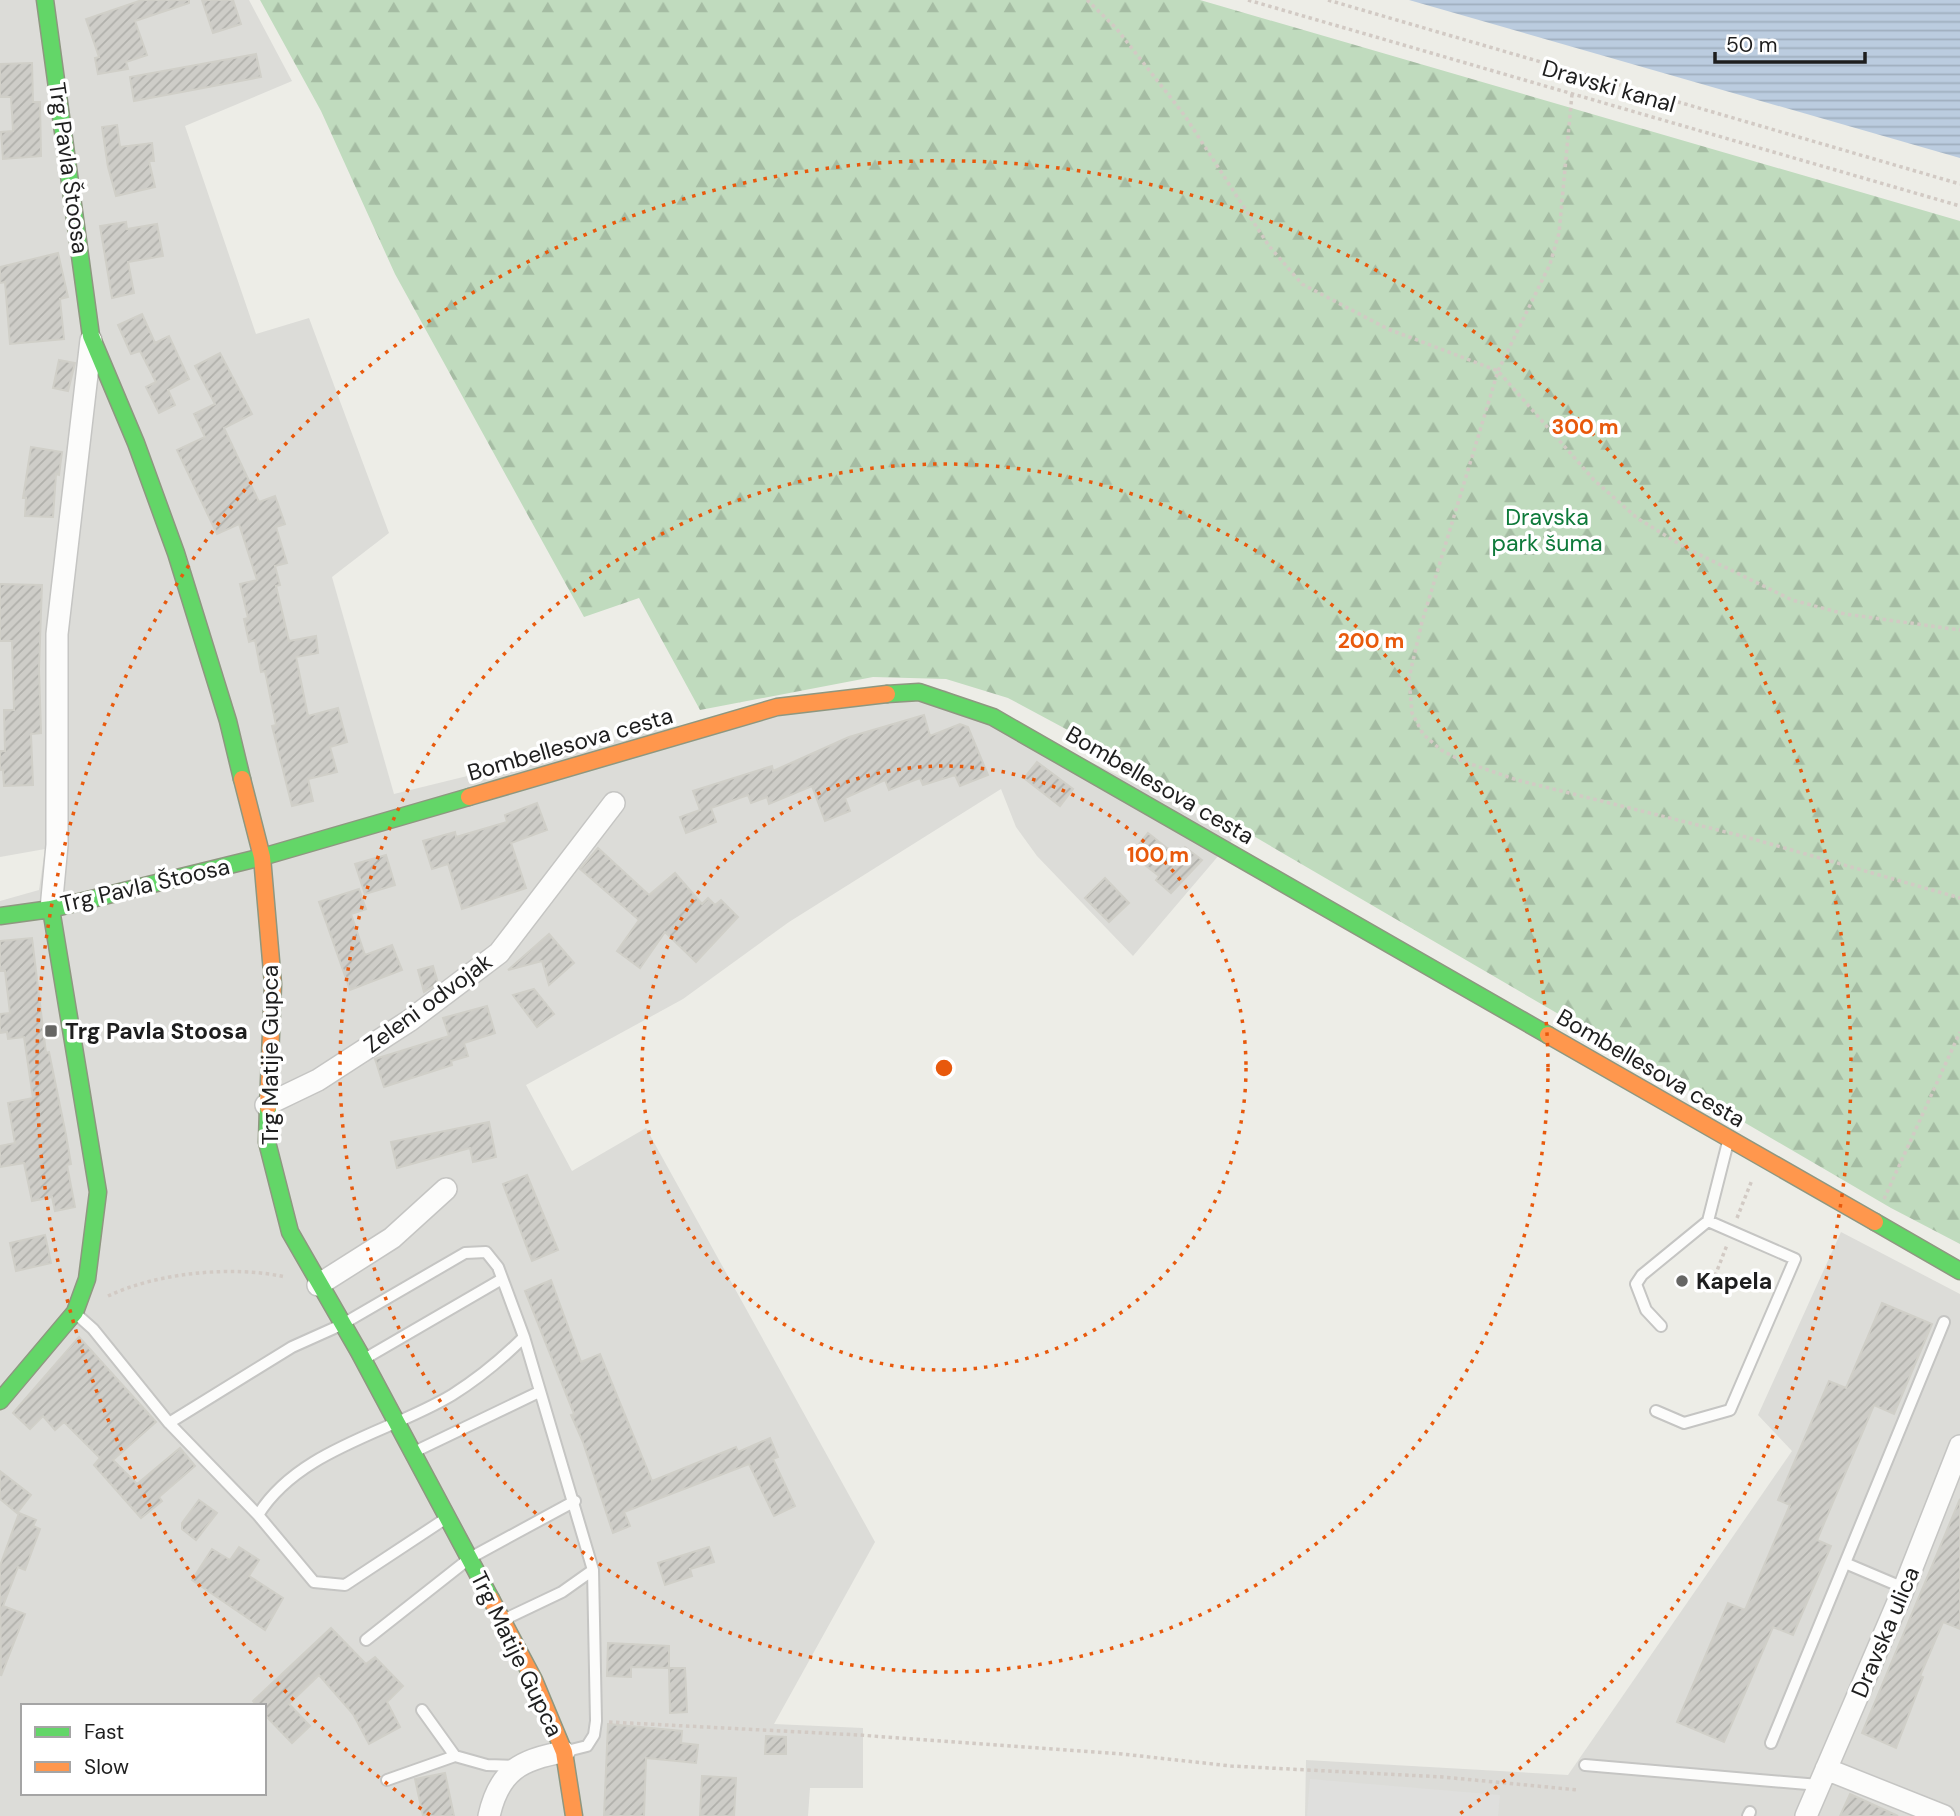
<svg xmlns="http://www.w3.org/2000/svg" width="1960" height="1816" font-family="'DM Sans',sans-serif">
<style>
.residential{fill:#dcdcd8;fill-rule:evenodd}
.forest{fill:url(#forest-firs)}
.parking{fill:#dfdfdd}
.water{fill:url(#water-rules)}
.building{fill:url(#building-hatch);stroke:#d0cfc8;stroke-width:2}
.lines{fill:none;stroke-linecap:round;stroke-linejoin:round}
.lane-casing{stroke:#c5c5c3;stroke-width:14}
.street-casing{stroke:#c5c5c3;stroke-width:24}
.fast-casing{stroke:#8e9780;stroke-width:19}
.slow-casing{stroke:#8e9780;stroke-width:19}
.path{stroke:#d2cac4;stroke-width:3.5;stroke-dasharray:3.5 3.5;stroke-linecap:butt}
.lane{stroke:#fcfcfb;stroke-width:10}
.street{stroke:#fcfcfb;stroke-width:21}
.fast{stroke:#63d668;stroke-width:16}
.slow{stroke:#ff974d;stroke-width:16}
.ring{fill:none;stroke:#e8590c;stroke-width:3.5;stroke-dasharray:3.5 7}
.poi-dot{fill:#666664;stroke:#fff;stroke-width:2.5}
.labels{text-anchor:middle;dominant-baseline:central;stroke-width:7;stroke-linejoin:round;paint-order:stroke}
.street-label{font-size:23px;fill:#1e1e1e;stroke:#fff}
.park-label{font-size:23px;fill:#0e7a3a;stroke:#fff}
.poi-label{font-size:23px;font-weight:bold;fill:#1e1e1e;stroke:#fff;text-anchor:start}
.centre{fill:#e8590c;stroke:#fff;stroke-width:3.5}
.ring-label{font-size:21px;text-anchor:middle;font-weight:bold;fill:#e8590c;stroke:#fff;stroke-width:7;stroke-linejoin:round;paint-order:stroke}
</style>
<defs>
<pattern id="forest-firs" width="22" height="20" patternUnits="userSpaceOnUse" patternTransform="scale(1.75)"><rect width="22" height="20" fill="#c0dbbe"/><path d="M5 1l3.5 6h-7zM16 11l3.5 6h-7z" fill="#a5bca3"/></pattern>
<pattern id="water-rules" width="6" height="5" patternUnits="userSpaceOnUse" patternTransform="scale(1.75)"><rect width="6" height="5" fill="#bbccdf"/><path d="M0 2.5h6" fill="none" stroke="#a0afbf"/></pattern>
<pattern id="building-hatch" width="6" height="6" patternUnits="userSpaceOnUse" patternTransform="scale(1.75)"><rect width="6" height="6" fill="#cecdc8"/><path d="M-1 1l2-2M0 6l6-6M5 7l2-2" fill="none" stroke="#b0b0ab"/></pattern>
</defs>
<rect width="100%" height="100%" fill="#edede7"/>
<path class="residential" d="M0,0H249L292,81L185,126L256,334L309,318L389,533L332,577L394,794L654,730L945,690L1237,834L1133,956L1037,856L1016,827L1001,789L789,922L683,999L526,1085L572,1171L646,1128L875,1542L774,1724L863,1728V1788H810L808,1816H0V901L39,890L45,849L0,857ZM23,1706H264V1793H23Z
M1841,1232L1960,1294V1816H1305L1306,1760L1568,1775L1792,1451L1758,1415Z"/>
<path class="forest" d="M260,0H1200L1960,221V1244L1891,1208L1118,757L1008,698L946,679L873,677L700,710L639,598L584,617L395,274L321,111Z"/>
<path class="parking" d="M1310,1779L1500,1795L1498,1816H1307Z"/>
<path class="water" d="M1409,0H1960V158Z"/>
<path class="building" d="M142,0H189V3L135,21L147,55L126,62L128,69L98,74L95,58L99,57L86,19Z
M202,0H233L241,24L213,33Z
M256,54L261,77L134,101L130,77Z
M32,63L33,102H40L41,156L3,159L1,132L13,131L11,97H0V64Z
M117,125L120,147L152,143L154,161H149L155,187L116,196L108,167L102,127Z
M126,222L127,229L157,224L163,256L128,262L134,293L112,298L100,226Z
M58,253L68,297L60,299L64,339L10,344L5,282L0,283V267Z
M142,314L155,343L169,336L189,379L168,390L175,405L159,413L146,387L156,382L140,351L131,354L118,325Z
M220,353L252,414L224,428L259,502L275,496L285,524L276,527L287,563L275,566L280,585L276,586L289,641L316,636L318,653L296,657L308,716L338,708L347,742L330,747L337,772L308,779L313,801L292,806L272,726L276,725L265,671L261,672L255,640L249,642L244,619L248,618L240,584L257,580L239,524L217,534L177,450L205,437L194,414L215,404L195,366Z
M59,360L75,363L68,391L53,388Z
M31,447L62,452L59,475L56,474L53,517L25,516L26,498H23Z
M0,584L42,585L39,669L41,733L31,734L33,785L4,786L3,770H0V751H5L4,710H14L12,641H0Z
M924,715L930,736L960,724L968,727L988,775L960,786L955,775L923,785L920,778L889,790L885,780L845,798L850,811L825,821L812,786L769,804L767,797L751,803L748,795L711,808L716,822L686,833L680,817L700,810L693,791L772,766L773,771L849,737Z
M1037,762L1073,789L1060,806L1024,778Z
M537,803L547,830L511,843L526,888L462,909L448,864L432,869L423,841L455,832L456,837L507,822L505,815Z
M1148,833L1177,856L1185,847L1202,860L1171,893L1156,880L1159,876L1131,854Z
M598,848L649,895L675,873L702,904L708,898L715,905L721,900L738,917L696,962L665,932L640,968L617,951L639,920L580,869Z
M386,855L395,885L365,894L355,864Z
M1105,878L1129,903L1109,922L1085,898Z
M359,889L366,909L351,914L365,955L392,945L402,970L350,990L319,902Z
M549,934L574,963L549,985L542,961L508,970Z
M32,938L46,1053L49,1052L66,1135L71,1164L67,1165L75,1207L55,1211L52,1197L32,1201L24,1163L0,1167V1146L15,1143L8,1103L33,1098L24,1037L8,1039L7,1032L0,1033V1014L10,1013L5,971H0V941Z
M433,966L438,983L424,992L418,970Z
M534,989L554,1014L537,1027L513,995Z
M487,1006L495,1033L464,1043L468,1056L451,1061L452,1065L384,1087L375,1059L449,1036L443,1018Z
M489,1122L496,1157L473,1162L470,1148L397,1168L391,1142Z
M527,1175L558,1250L532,1261L503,1184Z
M45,1235L51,1263L16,1271L10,1243Z
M551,1280L581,1362L600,1354L652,1481L736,1447L738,1452L770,1438L778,1457L773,1459L795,1506L774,1516L749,1464L624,1512L630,1526L613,1533L583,1442L571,1415L574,1414L525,1291Z
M1882,1303L1932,1324L1894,1414L1874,1405L1817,1540L1831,1546L1793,1635L1773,1627L1724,1742L1677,1722L1728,1603L1745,1610L1790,1505L1778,1500L1829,1381L1846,1388Z
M79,1337L156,1422L113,1460L137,1484L180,1448L195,1466L159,1497L162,1501L141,1518L94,1465L100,1458L64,1422L55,1430L43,1416L30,1429L13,1413Z
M0,1471L31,1495L17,1513L0,1499Z
M1960,1499V1629L1943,1622L1920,1676L1923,1677L1896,1748L1862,1733Z
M199,1500L217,1513L196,1540L182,1529V1523Z
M19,1513L36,1520L33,1526L40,1529L25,1570L18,1567L3,1606L25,1614L1,1676L0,1566Z
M239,1547L259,1560L249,1576L283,1598L265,1630L192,1580L212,1549L230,1560Z
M709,1547L714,1562L690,1569L692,1576L665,1585L658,1563Z
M331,1628L366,1664L375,1657L403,1686L387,1702L400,1727L369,1744L353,1714L319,1675L289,1704L310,1726L292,1743L264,1714V1706H257L253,1701Z
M608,1643L669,1646V1668L631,1667V1677L607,1676Z
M669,1668H685L687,1712L670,1713Z
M608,1724L682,1731L681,1743L698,1745L696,1763L646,1758L644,1816H604Z
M766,1736L786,1737V1754H765Z
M445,1773L454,1816H423L415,1779Z
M702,1776L736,1778L734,1816H700Z
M1850,1794L1898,1816H1840Z"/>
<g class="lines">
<g class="lane-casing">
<path id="lane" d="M75,1313L93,1329L169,1423L258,1515C299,1449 389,1433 452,1395C479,1378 502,1359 524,1337L498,1267L486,1252L465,1253L341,1325L292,1347L169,1423
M1661,1326L1646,1310L1636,1284L1642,1275L1708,1221
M524,1337L593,1570L596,1721L594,1735L587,1746L567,1751
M366,1358L502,1279
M1656,1411L1684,1423L1730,1410L1795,1259L1708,1221L1728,1142
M414,1452L539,1392
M258,1515L314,1582L345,1585L445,1519
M1845,1563L1904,1588
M503,1620L562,1592L593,1570
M366,1640L470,1558L575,1501
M422,1710L455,1756L487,1765L515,1766
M1771,1743L1944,1322
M1585,1765L1819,1785
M387,1780L455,1756
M1748,1816L1750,1812"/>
</g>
<g class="street-casing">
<path id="street" d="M51,909L57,845V634L91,340
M266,1105L318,1080L409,1021L499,953L614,803
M318,1285L392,1238L446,1189
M1826,1769L1944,1816
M489,1816C499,1771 521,1759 564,1752
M1806,1816L1904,1588L1960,1446"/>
</g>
<g class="fast-casing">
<path id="fast" d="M45,0L91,336L136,443L176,553L228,721L242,779
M887,694L919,692L993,717L1548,1035
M0,916L51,909L262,857L469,797
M268,1107L267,1142L290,1232L359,1352L491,1599
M1875,1222L1960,1271
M0,1401L75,1312L87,1279L98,1192L51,909"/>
</g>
<g class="slow-casing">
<path id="slow" d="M242,779L262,857L273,984L268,1107
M469,797L777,707L887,694
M1548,1035L1875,1222
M491,1599L534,1680L564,1752L574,1816"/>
</g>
<path class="path" d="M1087,0L1116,28L1185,116L1269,246L1302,284L1388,329L1498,371L1594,480L1637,518L1686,548L1792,600L1845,614L1960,630
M1248,0L1960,206
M1328,0L1960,184
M1572,94L1559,233L1550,264L1498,371L1422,622L1409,678L1412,713L1423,734L1441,750L1462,761L1517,780L1746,837L1960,898
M1884,1199L1960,1032
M1737,1218L1752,1180
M1715,1276L1727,1245
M108,1296C156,1273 233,1265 285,1277
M609,1722L859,1735L1122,1754L1231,1766L1443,1777L1578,1790"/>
<use href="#lane" class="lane"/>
<use href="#street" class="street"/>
<use href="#fast" class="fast"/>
<use href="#slow" class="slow"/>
</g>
<g class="ring">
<circle cx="944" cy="1068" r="302"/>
<circle cx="944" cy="1068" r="604"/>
<path d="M430 1815A907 907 0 1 1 1458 1815"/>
</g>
<g class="poi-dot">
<rect x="44" y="1024" width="14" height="14" rx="3.5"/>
<circle cx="1682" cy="1281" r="7"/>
</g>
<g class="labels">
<g class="street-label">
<text transform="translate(1609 86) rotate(16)">Dravski kanal</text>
<text transform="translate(69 168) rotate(82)">Trg Pavla Štoosa</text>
<text transform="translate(570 744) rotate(-16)">Bombellesova cesta</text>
<text transform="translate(1160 785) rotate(30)">Bombellesova cesta</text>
<text transform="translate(145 885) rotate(-13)">Trg Pavla Štoosa</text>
<text transform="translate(428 1003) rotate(-36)">Zeleni odvojak</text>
<text transform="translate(270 1055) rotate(-90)">Trg Matije Gupca</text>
<text transform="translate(1651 1068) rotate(30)">Bombellesova cesta</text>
<text transform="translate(1885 1632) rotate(-67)">Dravska ulica</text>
<text transform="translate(517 1654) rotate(64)">Trg Matije Gupca</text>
</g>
<g class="park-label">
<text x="1547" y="517">Dravska<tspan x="1547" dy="26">park šuma</tspan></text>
</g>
<g class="poi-label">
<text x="65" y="1031">Trg Pavla Stoosa</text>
<text x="1696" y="1281">Kapela</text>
</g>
</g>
<circle cx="944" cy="1068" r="10" class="centre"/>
<g class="ring-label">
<text x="1585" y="434">300 m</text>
<text x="1371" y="648">200 m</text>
<text x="1158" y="862">100 m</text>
</g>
<rect x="21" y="1704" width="245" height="91" fill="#ffffff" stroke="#a5a5a5" stroke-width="2"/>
<rect x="35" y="1727" width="35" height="10" fill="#63d668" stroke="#a5a5a5" stroke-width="2"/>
<text x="84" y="1739" font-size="21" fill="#1e1e1e">Fast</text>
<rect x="35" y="1762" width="35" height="10" fill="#ff974d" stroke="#a5a5a5" stroke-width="2"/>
<text x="84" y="1774" font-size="21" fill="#1e1e1e">Slow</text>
<path d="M1715 52v10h150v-10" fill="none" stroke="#1e1e1e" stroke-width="3.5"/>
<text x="1726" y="52" font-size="21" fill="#1e1e1e" stroke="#ffffff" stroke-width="5" paint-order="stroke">50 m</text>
</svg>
